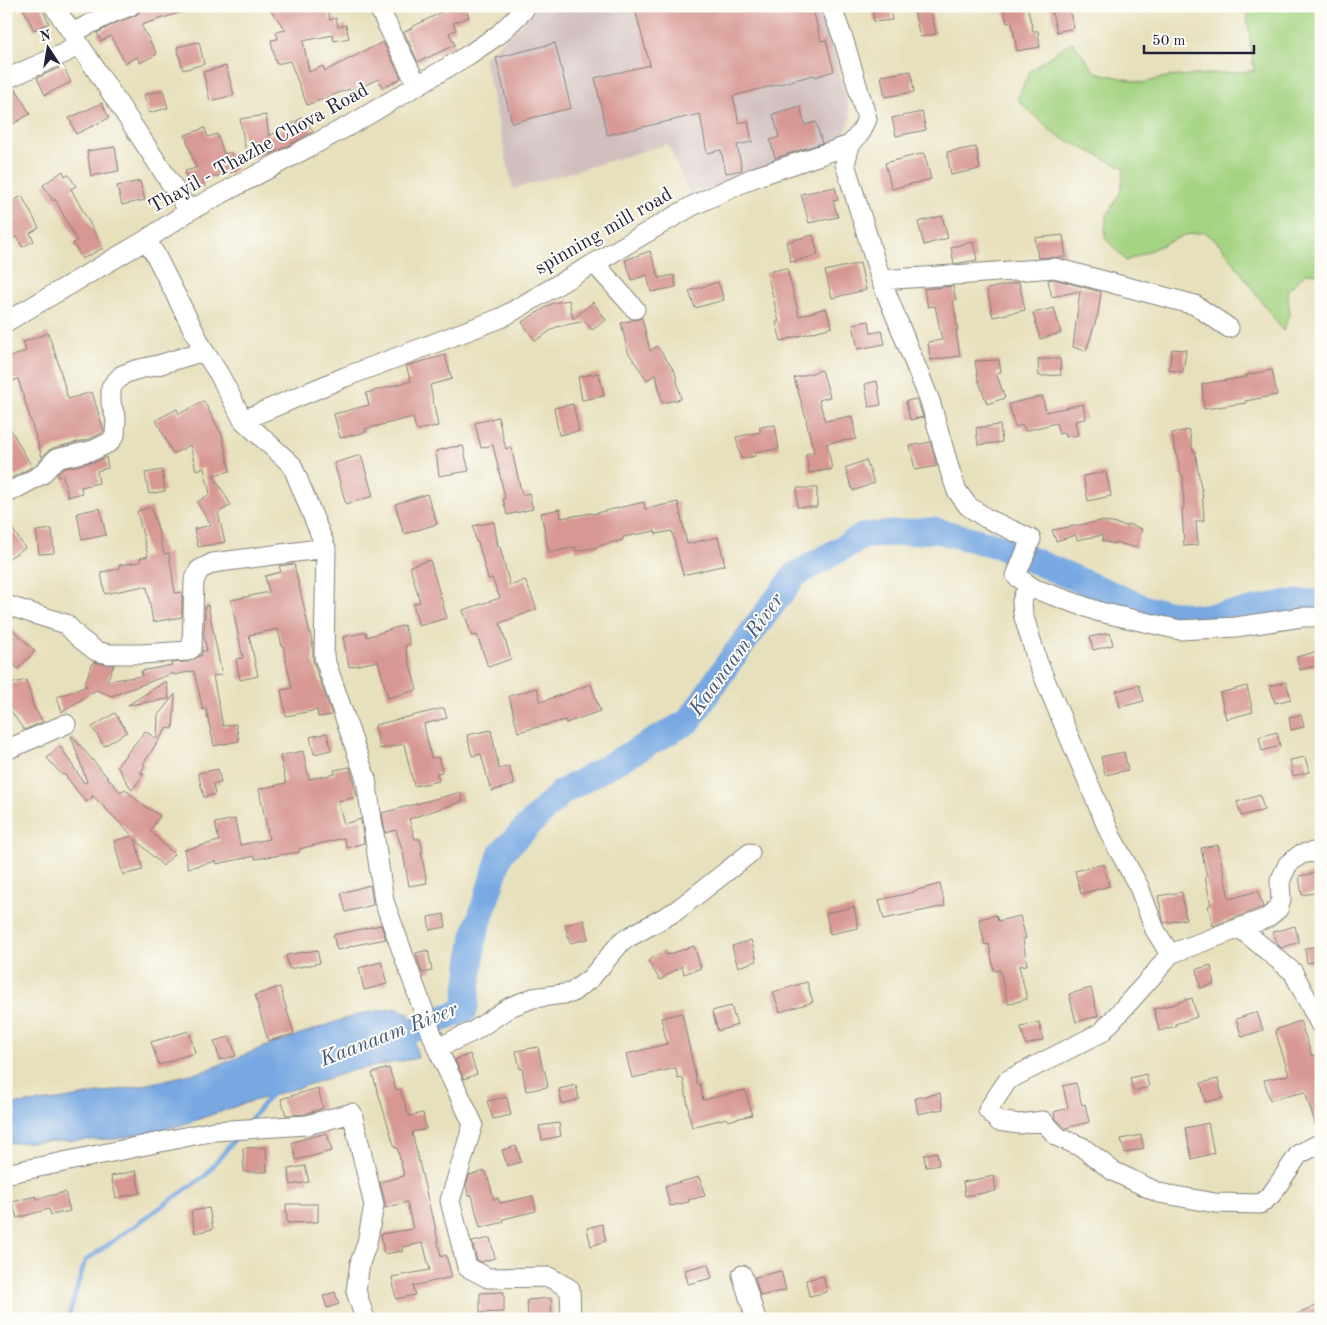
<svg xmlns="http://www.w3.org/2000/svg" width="1327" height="1325" font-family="'Old Standard TT',serif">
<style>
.industrial{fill:#d1bfbf}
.green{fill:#a4d381;stroke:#637a5e}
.water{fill:#77a8e2;stroke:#4c658e}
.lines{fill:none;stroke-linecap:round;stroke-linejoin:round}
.stream{stroke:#77a8e2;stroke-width:4.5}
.river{stroke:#77a8e2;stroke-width:26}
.building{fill:#d79793}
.minor-casing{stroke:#84817c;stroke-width:21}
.minor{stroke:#fff;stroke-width:19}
.labels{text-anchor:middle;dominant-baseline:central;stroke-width:4;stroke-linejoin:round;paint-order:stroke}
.street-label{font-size:20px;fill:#22223b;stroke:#fdfcf7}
.water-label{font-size:21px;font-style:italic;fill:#44587e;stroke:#fdfcf7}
</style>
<rect width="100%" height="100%" fill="#fdfcf7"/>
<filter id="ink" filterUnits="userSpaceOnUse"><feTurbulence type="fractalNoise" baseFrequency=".02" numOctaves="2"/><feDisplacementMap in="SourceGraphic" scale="10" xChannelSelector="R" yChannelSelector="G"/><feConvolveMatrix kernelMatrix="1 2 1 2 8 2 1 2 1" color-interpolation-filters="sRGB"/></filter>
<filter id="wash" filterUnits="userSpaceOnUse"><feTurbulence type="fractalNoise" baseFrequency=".0096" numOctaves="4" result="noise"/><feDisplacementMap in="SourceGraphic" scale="20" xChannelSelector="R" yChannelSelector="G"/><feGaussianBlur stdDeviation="1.12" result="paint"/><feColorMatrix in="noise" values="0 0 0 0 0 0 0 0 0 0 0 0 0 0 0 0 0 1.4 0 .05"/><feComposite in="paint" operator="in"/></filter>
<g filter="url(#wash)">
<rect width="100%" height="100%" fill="#e7e0bc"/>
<path class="industrial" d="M538,6H823L827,30L851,117L841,142L690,196L668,144L513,189L484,58L524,22Z"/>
<path class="green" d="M1246,6H1321V274L1306,273L1287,291L1290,312L1283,331L1221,245L1205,232L1185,235L1126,261L1105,238L1106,217L1121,191L1124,168L1054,134L1017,99L1031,70L1072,41L1095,72L1143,83L1166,77L1254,71Z"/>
<path class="water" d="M395,1008L408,1013L418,1058L354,1070L298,1088L242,1104L182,1125L116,1139L6,1143V1105L58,1100L135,1087L204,1071L269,1045L359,1014Z"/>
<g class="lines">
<path class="stream" d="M247,1124L272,1093
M68,1319L85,1261L206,1175L238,1135"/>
<path class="river" d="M379,1043L465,1010L474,937L501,853L562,792L689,721L729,662L795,575L863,536L934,530L999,546L1147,609L1198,617L1238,613L1286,603L1321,602"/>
</g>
<g id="blocks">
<path class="building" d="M22,6H41L49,23L34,30Z
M145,6H192V9L141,25L157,54L140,63L137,57L125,63L111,36L101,41L97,33L118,22L134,16L139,13L141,8Z
M267,6H327L330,20L336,18L338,27L346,25L349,38L334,41L333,35L303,41L309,72L323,66L325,71L383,42L401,78L383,88L378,79L351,92L349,89L307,105L290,61L276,64L271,40L278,39L276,32L286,30Z
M449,6H465L469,17L453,23L456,30L449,33L455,45L418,62L404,32L412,28V27L446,10Z
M634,6H812L821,41L826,40L834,71L815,77L814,75L733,96L739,123L748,121L752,142L737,145L742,170L726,173L721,150L707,153L700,114L607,135L595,78L650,65Z
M872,6H890L892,20L874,22Z
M1003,6H1027L1033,31H1038L1040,47L1017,51L1012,22L1007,23Z
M1050,6H1068L1074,28L1057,32Z
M930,7L936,34L920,37L914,11Z
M199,42L204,64L183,70L177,47Z
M555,43L571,108L512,123L496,58Z
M63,66L71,82L45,95L37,78Z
M226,66L234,95L210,101L203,72Z
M911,71L914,92L885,97L881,76Z
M16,89L30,114L6,128V94Z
M163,90L168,108L149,113L144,95Z
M102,103L109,118L76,134L69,118Z
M800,106L805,125L816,122L822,143L775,158L770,140L779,137L773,114Z
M922,112L926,130L896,136L892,118Z
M266,115L269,136L304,117L313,132L274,153L247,158L240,119Z
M205,128L208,137L217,134L224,154L231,152L236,171L203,180L204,187L190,190L185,171L196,168L185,135Z
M115,147L119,171L91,176L87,151Z
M976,147L980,169L951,175L947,152Z
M924,153L931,179L892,189L885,163Z
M63,171L65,176L68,174L76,186L71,189L103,248L82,259L73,243L77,241L55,199L53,201L43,185Z
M140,181L145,200L122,205L117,186Z
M835,187L838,200L833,201L838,217L809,223L801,194Z
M22,196L39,228L30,233L34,241L22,247L17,236L6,244V205Z
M942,216L948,238L924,245L918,222Z
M813,235L818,255L791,262L786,242Z
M1063,235L1066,257L1038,258L1035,238Z
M973,242L977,260L954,264L951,247Z
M650,251L659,278L674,275L676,287L651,292L647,275L632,280L625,260Z
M860,263L866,290L832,298L825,271Z
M787,268L799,316L826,308L832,327L781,341L776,322H779L767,272Z
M1054,279L1101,292L1098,314L1086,351L1073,347L1080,291L1052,297L1048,280Z
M718,282L724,300L695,308L689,291Z
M1019,282L1025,310L993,317L987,289Z
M953,286L956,300L953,301L958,329L956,330L960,356L930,360L928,342L942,340L935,306L928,307L924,289Z
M569,300L573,319L593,302L606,320L592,330L585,321L556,327L535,341L522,322L553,303Z
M1054,308L1061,333L1040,339L1033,313Z
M642,318L650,351L657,346L675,372L681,399L662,403L656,374L647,380L628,352L621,323Z
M869,321L871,333L882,331L885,344L858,349L853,324Z
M48,333L58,362L68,399L92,392L104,431L102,433L90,439L53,448L48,451L42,457L18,379L6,384V359L26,351L23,342Z
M1172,349L1186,350L1183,372L1169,370Z
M445,355L452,379L430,385L438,426L416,430L413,417L365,429L366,432L340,438L334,414L369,405L366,393L411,381L406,366Z
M1038,359H1060L1061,375L1039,376Z
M999,360L1001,372L996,373L1005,398L987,404L978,379L975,361Z
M822,370L830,397L819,400L825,421L852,416L856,439L827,443L832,469L809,473L806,454L814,452L806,421H807L794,378Z
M1272,370L1277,395L1245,401L1246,403L1204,409L1202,384L1247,377L1246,375Z
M599,373L604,396L582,400L578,377Z
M877,381L881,405L869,407L865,384Z
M1042,396L1046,412L1083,404L1086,419L1075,421L1078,435L1066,437L1065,432L1059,434L1056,423L1025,431L1023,425L1015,427L1009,404Z
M917,399L923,417L910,420L906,401Z
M204,401L222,435L230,471L213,475L231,505L218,513L225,542L198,547L194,529L211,525L197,502L210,494L204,468L196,470L190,445L173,454L156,420L177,409L179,414Z
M573,404L579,431L559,435L554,408Z
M498,417L506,449L511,447L522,495L529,493L533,509L507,515L503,499L505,498L493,445L481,448L475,423Z
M6,421L32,467L6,481Z
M775,425L779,449L755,452V456L741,459L736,437L760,432V427Z
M1000,425L1002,442L978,445L976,428Z
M1189,430L1193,451H1195L1201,489H1202L1204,521H1196L1198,545L1184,546L1182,508H1184L1183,475L1181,476L1176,451H1175L1172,433Z
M930,442L937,466L915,470L910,446Z
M463,446L469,471L439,476L436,451L452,447Z
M361,455L373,496L346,504L334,463Z
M106,457L108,468L97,471L99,483L81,487L82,493L68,497L63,475L57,477V475L62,469L97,461Z
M866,460L874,483L853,491L845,468Z
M162,470L165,491L149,494L145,473Z
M1106,472L1111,496L1088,501L1083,476Z
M797,488H817V507H797Z
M427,494L437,524L404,534L395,504Z
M644,502L645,509L678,502L687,544L718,537L725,565L683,575L672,531L656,534L655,531L623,537V540L598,546V547L576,551L575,547L549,553L541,513L560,509L561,518L592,513V514Z
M152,507L164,554L169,553L175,593L181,592L182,597V617L153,622L147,587L145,588L144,586L105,594L101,572L119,569V565L140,562V558L148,556L137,511Z
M100,508L106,535L82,540L77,513Z
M6,519L25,548L6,560Z
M1102,521L1127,526L1128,524L1142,529L1136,548L1115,542V544L1102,541L1103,535L1077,540L1076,535L1056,541L1052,530Z
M494,522L498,547H500L510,586L525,580L537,609L500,623L511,659L488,667L477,635L472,636L463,610L500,598L492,578L488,579L478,542H476L473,526Z
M52,529L54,553L39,554L36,531Z
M430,560L447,618L419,626L413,604L420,602L410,566Z
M294,564L313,646V661L332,715L318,717L317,710L286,716L281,690L292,688L283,646H282L278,629L249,635L258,676L240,680L236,659L243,658L231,600L269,592L265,576L281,572L279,566Z
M208,605L222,675L213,676L223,726L236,724L239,741L214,746L206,709L203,710L194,671L174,675L173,673L112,696L96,690L62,712L57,697L87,686L84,685L93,662L114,665L107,681L142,676L141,671L172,665L171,663L188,662L202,655V651H207L204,637L205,606Z
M6,623L35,651L18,669L6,658Z
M404,625L410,644L405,646L417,690L388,698L378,661L349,667L343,637L366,632L367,637Z
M1110,633L1113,645L1093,650L1090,637Z
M1315,652L1319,665L1300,670L1297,657Z
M26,680L34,708L43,722L24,730L6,704V685Z
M166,681L169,699L128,705Z
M1286,682L1291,699L1275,703L1270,686Z
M591,684L600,711L566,723L565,720L518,732L509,696L537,688L541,702Z
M1139,685L1144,701L1120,707L1116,691Z
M1247,686L1253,712L1226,719L1220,693Z
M175,694L173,729L167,728L143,764L145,766L140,773L144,774L132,790L117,766L145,731L157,739L158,715Z
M444,708L447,718L424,724L431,758L438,757L442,772L436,773L439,781L414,786L404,744L380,749L375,725Z
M115,713L127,732L104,746L92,727Z
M1301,715L1304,727L1291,730L1289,717Z
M491,730L499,769L509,766L514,785L491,791L481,754L472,756L467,735Z
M1277,732L1280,746L1262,751L1259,737Z
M327,733L331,750L314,754L310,737Z
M71,736H72L120,792L125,789L140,803L160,816L150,831L174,854L163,866L135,839L143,870L123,875L114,841L133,836L92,795L93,797L86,802L64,774L62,775L47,758L60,746L84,783L87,782Z
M303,751L309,779L335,774L334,770L350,767L357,797L338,801L344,824L361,819L364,843L347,848L344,838L299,849L300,852L255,859V856L217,864L216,861L188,868L184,850L219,841L215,823L235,819L240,845L269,839L259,789L286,783L280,756Z
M1124,752L1128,770L1105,775L1101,757Z
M1305,757L1309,772L1293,776L1290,760Z
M218,769L221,783L213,784L215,794L204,797L198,773Z
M461,792L463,801L409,819L415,839H420L423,852H421L427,883L409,886L403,852L396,830L385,833L382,813Z
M1260,795L1264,810L1241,816L1237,802Z
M1218,845L1229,899L1258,891L1263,907L1213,926L1208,906L1211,905L1205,877H1207L1201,848Z
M1104,864L1109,886L1081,894L1075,871Z
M1316,873L1319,892L1302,895L1299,876Z
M940,884L945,906L884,919L879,900L914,892V891Z
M370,885L373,905L346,912L341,893Z
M1182,892L1186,919L1164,923L1158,896Z
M854,907L858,928L830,934L826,913Z
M444,914L446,927L430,930L428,917Z
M996,915L998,921L1020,916L1026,938L1023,939L1027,965L1019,966L1027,999L1008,1004L1000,970L994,971L989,944L985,945L979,919Z
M584,920L588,939L570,943L565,925Z
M381,925L386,939L350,946V947L337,950L333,935Z
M1295,926L1299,942L1281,948L1276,943L1273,932Z
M751,940L757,961L738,967L732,946Z
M694,946L701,968L684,974L682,966L660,980L648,961L664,951L667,955Z
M1321,946V961L1307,963L1305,948Z
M317,950L320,963L289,969L286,955Z
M428,950L432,971L422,973L416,953Z
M381,962L387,984L364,990L359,968Z
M1211,965L1214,984L1200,988L1197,969Z
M807,982L813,1002L780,1012L773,992Z
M280,987L294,1034L268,1041L255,995Z
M1091,988L1098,1016L1076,1022L1069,994Z
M1192,998L1197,1017L1175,1024L1176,1026L1159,1031L1154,1009L1179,1003V1002Z
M731,1006L737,1025L718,1031L712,1011Z
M1257,1012L1263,1030L1242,1037L1236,1019Z
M682,1013L697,1084H700L703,1100L745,1090L752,1115L728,1121L727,1118L692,1127L688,1112L689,1111L683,1078L678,1079L676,1068L632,1078L626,1054L667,1044L661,1018Z
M1300,1021L1312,1056L1318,1055L1321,1064V1131L1318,1132L1305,1092L1270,1100L1264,1080L1289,1075L1275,1030Z
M1039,1022L1043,1040L1026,1045L1021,1027Z
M189,1031L195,1053L174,1059V1060L159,1065L151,1042Z
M230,1037L236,1056L220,1060L214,1041Z
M538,1047L543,1071H545L548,1087L526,1091L522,1068L520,1069L516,1051Z
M470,1054L477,1074L464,1079L455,1060Z
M389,1068L396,1090L400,1089L409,1116L423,1113L426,1129L412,1132L432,1217L433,1216L441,1257L446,1255L452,1277L413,1286L415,1295L396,1299L392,1277L430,1270L423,1243L402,1247L403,1251L384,1254L381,1234L413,1229L407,1202L385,1208V1202L380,1182L404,1176L397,1147L395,1148L372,1073Z
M1146,1074L1149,1087L1133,1091L1130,1078Z
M1218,1079L1223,1098L1205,1102L1201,1083Z
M1076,1083L1082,1105L1085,1104L1089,1122L1066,1128L1055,1118L1054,1112L1068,1108L1063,1086Z
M576,1085L579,1099L562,1104L559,1089Z
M318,1088L323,1108L305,1114L286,1115L281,1099Z
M940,1093L943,1109L918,1114L915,1098Z
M507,1097L511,1115L493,1119L487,1101Z
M559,1123L561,1136L542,1140L539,1126Z
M1208,1123L1214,1153L1192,1159L1185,1128Z
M327,1133L332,1151L296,1160L292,1142Z
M1141,1135L1144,1148L1125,1153L1121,1139Z
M516,1146L521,1162L507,1166L502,1150Z
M266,1147L267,1172H244L243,1148Z
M937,1152L939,1165L926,1167L924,1155Z
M305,1166L309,1182L291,1185L288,1169Z
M136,1171L140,1193L116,1198L111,1176Z
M486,1171L494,1200L498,1198L500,1203L533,1196L536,1211L503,1219L504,1222L480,1228L472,1195L469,1196L466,1186L469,1175Z
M994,1176L996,1191L965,1196L963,1182Z
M699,1177L705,1196L688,1200L689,1202L670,1206L665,1186Z
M65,1192L70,1211L51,1215L49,1209L17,1218L12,1202L36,1196L37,1199Z
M286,1204H318V1222L287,1223Z
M209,1208L213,1229L195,1233L191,1211Z
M602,1224L606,1241L591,1246L587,1228Z
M490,1238L495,1258L481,1262L477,1260L472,1242Z
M708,1264L712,1278L688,1284L685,1270Z
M781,1271L786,1290L760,1296L755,1277Z
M823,1276L827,1292L809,1296L806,1280Z
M335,1292L339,1304L327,1308L323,1296Z
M504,1292V1312L480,1313V1293Z
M551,1298L552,1319H528L527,1300Z
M1321,1304V1319H1286Z"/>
</g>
</g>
<g filter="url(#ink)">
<use href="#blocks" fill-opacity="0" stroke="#84817c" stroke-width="1"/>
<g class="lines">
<g class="minor-casing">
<path id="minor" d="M54,6L189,211
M378,6L417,85
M72,33L114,12L130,6
M6,79L65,53L79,44
M850,145L845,164L881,280L930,401L950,471L957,491L968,506L986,518L1031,539L1016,576L1035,589L1100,612L1180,630L1236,627L1302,617H1321
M146,240L155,254L204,351L219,374L243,420L292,465L326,548L324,657L366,779L384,901L437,1048L473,1124L450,1201L467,1267L488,1278L549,1277L570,1289L571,1319
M595,264L635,309
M881,280L1055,268L1195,305L1229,328
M6,322L146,240L189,211L354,123L470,54L498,35L523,11L526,6
M243,420L345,377L501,318L692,206L755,177L850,145L861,132L867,119L844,41L831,6
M6,494L41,475L56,459L94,450L110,442L115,435L116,419L111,403V387L122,375L135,370L158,365L204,351
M1035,589L1028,591L1024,595L1022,602L1023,614L1038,663L1111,836L1139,887L1155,930L1170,954
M6,605L66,624L78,637L96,651L109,654H142L187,651L192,648L194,581L199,570L213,563L326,548
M6,750L66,724
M1321,855L1313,852L1301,854L1288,864L1280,881L1281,899L1278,909L1267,918L1170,954L1155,973L1102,1032L1008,1080L988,1110L998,1121L1019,1124L1043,1121L1058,1137L1082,1147L1113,1171L1159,1193L1215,1203L1260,1204L1271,1195L1299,1154L1321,1143
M1240,928L1293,972L1321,1026
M437,1048L474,1031L510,1007L533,998L571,993L591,978L622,941L676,911L750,853
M6,1172L10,1173L214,1131L307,1125L352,1113L374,1205L367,1243L360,1263L356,1291L365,1319
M742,1275L756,1319"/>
</g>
<use href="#minor" class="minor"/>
</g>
</g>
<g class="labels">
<g class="street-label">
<text transform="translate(259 149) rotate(-29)">Thayil - Thazhe Chova Road</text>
<text transform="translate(604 232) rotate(-30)">spinning mill road</text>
</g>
<g class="water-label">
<text transform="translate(737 655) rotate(-54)">Kaanaam River</text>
<text transform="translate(389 1035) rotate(-21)">Kaanaam River</text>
</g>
</g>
<rect width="1327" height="1325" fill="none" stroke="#fdfcf7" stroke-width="25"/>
<g transform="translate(48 48) rotate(348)" stroke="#fdfcf7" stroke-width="4" paint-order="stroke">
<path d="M0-4L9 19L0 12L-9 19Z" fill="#22223b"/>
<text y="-8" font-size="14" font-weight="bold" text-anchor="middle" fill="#22223b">N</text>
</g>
<path d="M1144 45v8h110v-8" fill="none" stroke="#22223b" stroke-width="2.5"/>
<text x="1152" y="45" font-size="15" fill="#22223b" stroke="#fdfcf7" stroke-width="4" paint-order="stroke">50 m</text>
</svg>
